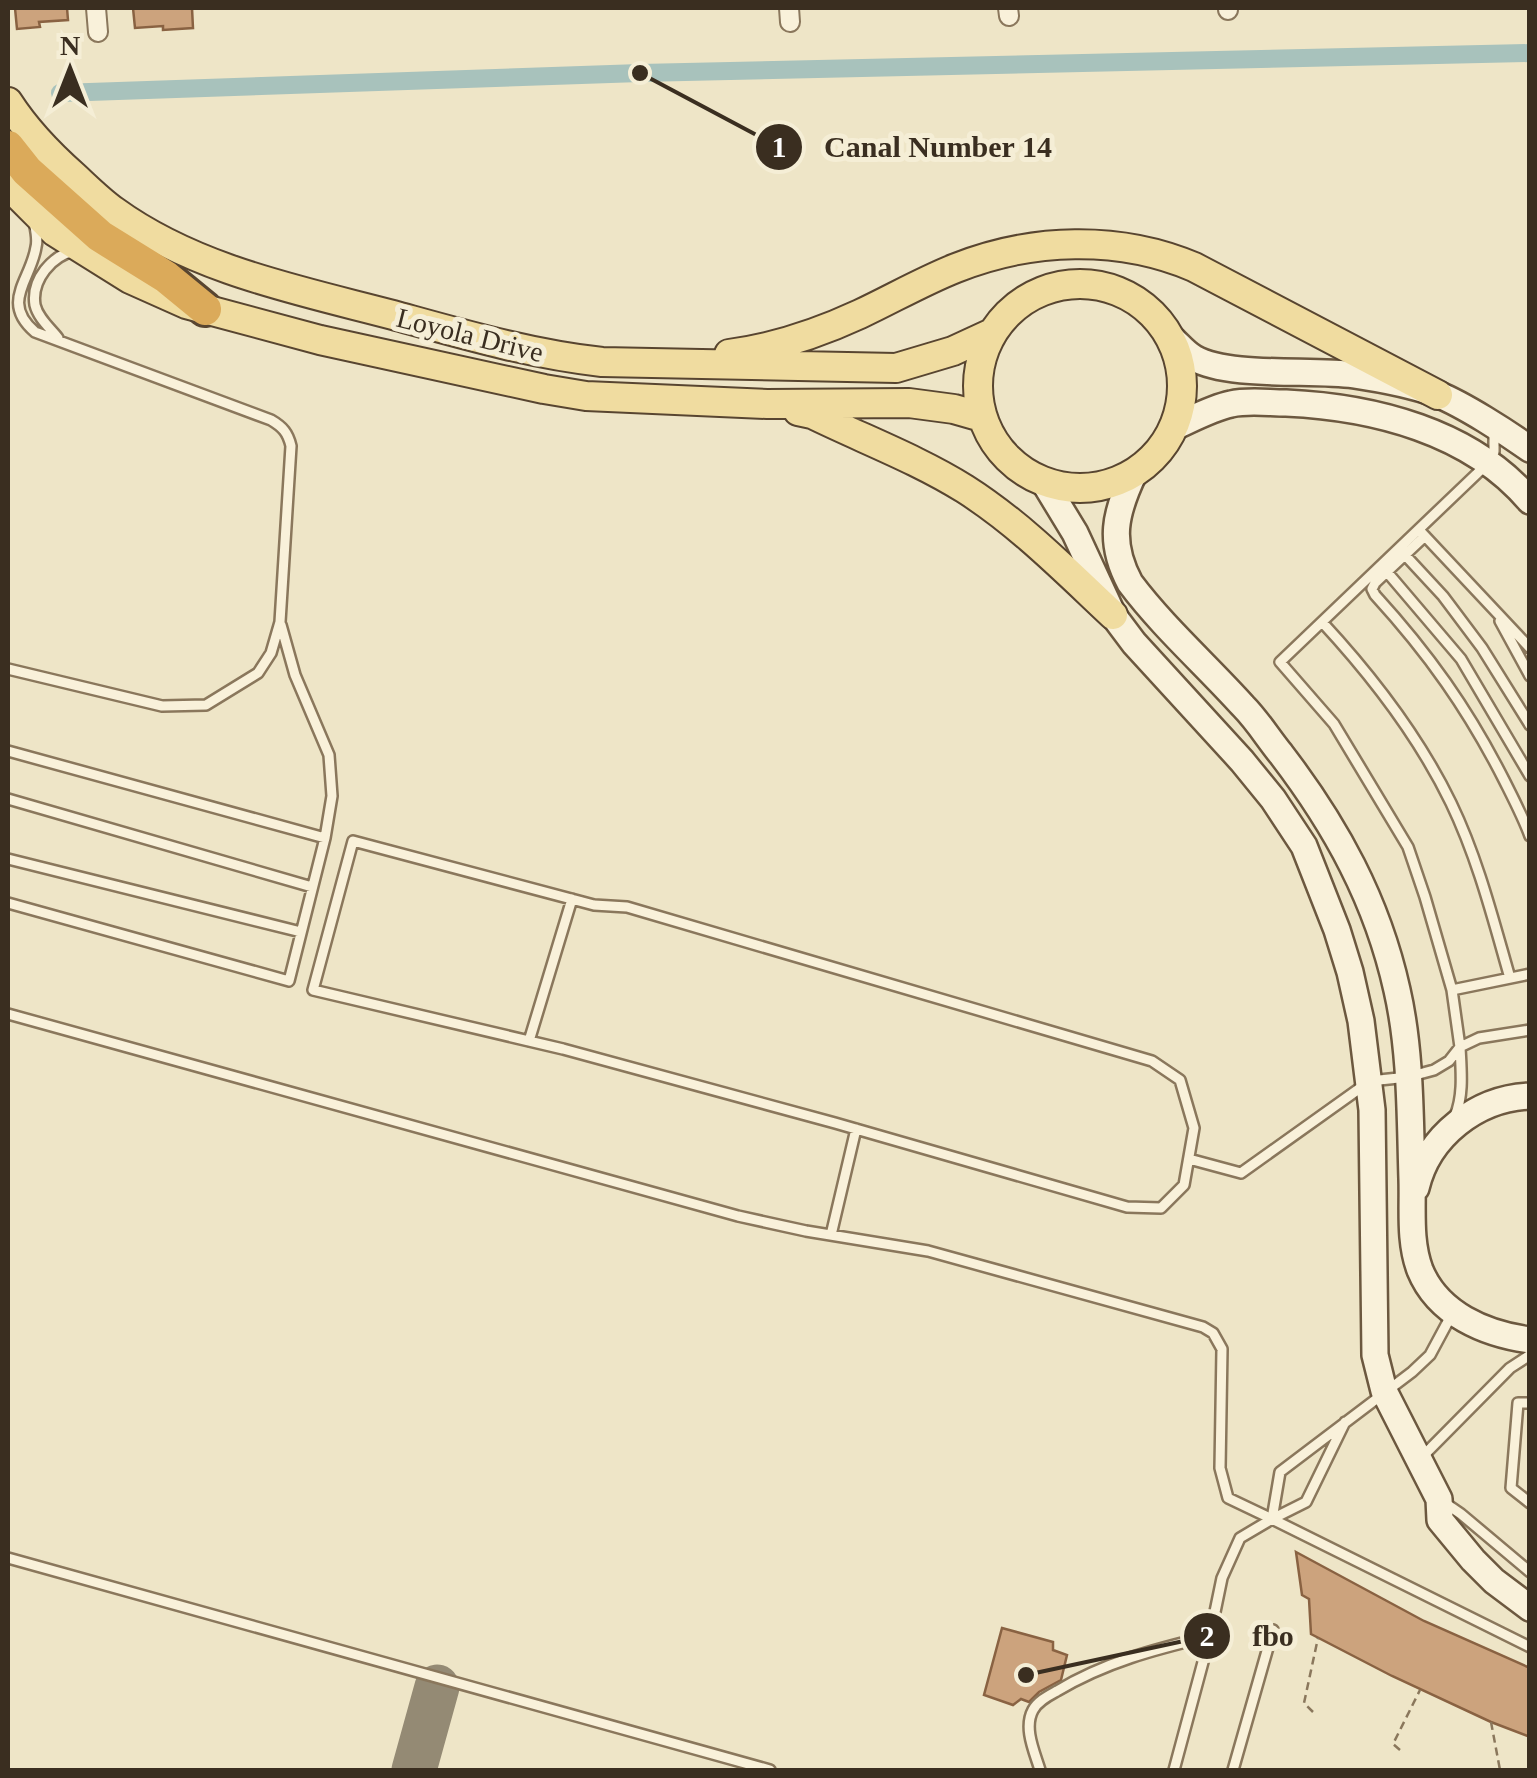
<svg xmlns="http://www.w3.org/2000/svg" width="1537" height="1778" font-family="'Times New Roman',serif">
<style>
.lines{fill:none;stroke-linecap:round;stroke-linejoin:round}
.canal{stroke:#a8c2bc;stroke-width:18}
.taxiway{stroke:#948a74;stroke-width:45}
.building{fill:#cca37d;stroke:#896242;stroke-width:2.5}
.service-casing{stroke:#8a775c;stroke-width:14}
.minor-casing{stroke:#8a775c;stroke-width:22}
.secondary-casing{stroke:#6c583f;stroke-width:30}
.primary-casing{stroke:#584530;stroke-width:32}
.motorway-casing{stroke:#584530;stroke-width:38}
.path{stroke:#8a775c;stroke-width:2.5;stroke-dasharray:8 5;stroke-linecap:butt}
.service{stroke:#f9f1da;stroke-width:9}
.minor{stroke:#f9f1da;stroke-width:18}
.secondary{stroke:#f9f1da;stroke-width:25}
.primary{stroke:#f0dca0;stroke-width:28}
.motorway{stroke:#dbaa5a;stroke-width:32}
.labels{text-anchor:middle;dominant-baseline:central;stroke-width:10;stroke-linejoin:round;paint-order:stroke}
.street-label{font-size:28px;fill:#3a2e20;stroke:#f5eed6}
.leader{fill:none;stroke:#3a2e20;stroke-width:4}
.callout-dot{fill:#3a2e20;stroke:#f5eed6;stroke-width:4}
.mark-label{font-size:30px;text-anchor:middle;font-weight:bold;fill:#fff}
.callout-label{font-size:30px;text-anchor:middle;font-weight:bold;fill:#3a2e20;stroke:#f5eed6;stroke-width:10;stroke-linejoin:round;paint-order:stroke}
</style>
<rect width="100%" height="100%" fill="#eee5c7"/>
<g class="lines">
<path class="canal" d="M60,93L640,73L1530,53"/>
<path class="taxiway" d="M414,1770L437,1687"/>
</g>
<path class="building" d="M15,8H67L68,20L39,22L40,27L17,29Z
M133,8H192L193,28L163,30V26L135,28Z
M1296,1552L1424,1621L1530,1668V1737L1491,1722L1392,1676L1311,1634L1309,1599L1302,1595Z
M1002,1628L1053,1642V1650L1067,1655L1061,1680L1039,1692L1029,1702L1021,1699L1013,1705L984,1695Z"/>
<g class="lines">
<g class="service-casing">
<path id="service" d="M58,338C50,328 38,318 35,305C31,280 52,255 75,251
M1422,533L1530,648
M1425,536L1375,583L1372,589L1375,595C1428,653 1468,709 1504,780C1513,798 1523,817 1530,836
M1405,555L1443,596L1482,648L1530,725
M1387,572L1461,659L1530,776
M1500,621L1530,676
M1322,622C1372,676 1419,737 1451,803C1478,859 1493,919 1510,978
M8,669L162,706L206,705L258,673L271,653L280,622L291,446C288,433 283,427 271,420L35,332C0,302 31,280 36,247C38,239 36,231 34,222
M8,751L325,838
M8,799L312,887
M353,841L594,905L627,907L1152,1061L1180,1080L1194,1128L1184,1185L1161,1208L1127,1207L835,1123L563,1049L313,990Z
M8,859L301,932
M8,903L289,981L325,838L332,796L329,755L295,675L281,625
M1452,990L1530,974
M8,1014L738,1216L806,1231L928,1251L1203,1327L1213,1333L1222,1349L1220,1468L1228,1498L1272,1519L1240,1538L1222,1578L1210,1636L1174,1770
M529,1041L572,899
M1455,1116C1464,1095 1461,1069 1460,1047L1479,1038L1530,1030
M1189,1159L1241,1173L1370,1081L1408,1077L1434,1070L1449,1061L1460,1047L1452,990L1425,897L1408,847L1334,724L1280,662L1487,464L1494,452V431
M831,1235L856,1129
M1530,1403H1518L1511,1488L1530,1503
M1423,1456L1510,1368L1530,1355
M1445,1503L1461,1514L1530,1572
M1272,1519L1530,1647
M1272,1519L1280,1472L1412,1372L1430,1355L1452,1314
M1272,1519L1306,1502L1345,1422
M8,1558L770,1770
M1040,1770C1035,1753 1023,1728 1033,1710C1038,1701 1048,1696 1057,1691C1105,1662 1156,1649 1210,1636
M1233,1770L1273,1630"/>
</g>
<g class="minor-casing">
<path id="minor" d="M96,8L98,32
M789,8L790,22
M1008,8L1009,16
M1228,8V10"/>
</g>
<g class="secondary-casing">
<path id="secondary" d="M1171,338C1178,344 1186,354 1194,358C1229,378 1312,369 1354,375C1381,379 1412,385 1437,394C1464,405 1506,432 1530,449
M1174,427C1192,419 1212,408 1231,404C1248,400 1268,403 1286,403C1373,407 1471,431 1530,501
M1134,473C1115,513 1108,542 1130,583C1163,627 1206,665 1243,706C1257,720 1268,738 1281,754C1336,826 1377,900 1397,990C1411,1051 1410,1117 1412,1179C1413,1209 1409,1241 1420,1270C1438,1314 1485,1334 1530,1340
M1044,482L1075,533L1113,615L1134,643L1242,761L1273,799L1304,846L1337,930L1350,972L1361,1021L1372,1110L1375,1355L1384,1391L1439,1499L1440,1520L1473,1560L1494,1581L1530,1608
M1416,1188C1428,1136 1477,1098 1530,1096"/>
</g>
<g class="primary-casing">
<path id="primary" d="M8,102C26,130 48,153 74,176C87,188 100,201 114,211C195,270 298,290 393,315C462,334 530,354 602,362L896,368L953,351L992,333
M8,185L55,232L130,279L186,304L320,340L544,389L586,396L767,404L909,403L954,409L982,417
M978 386a102 102 0 1 1 204 0a102 102 0 1 1-204 0Z
M729,354C774,348 819,333 860,314C892,299 923,281 956,268C1031,238 1119,235 1194,267L1438,395
M798,411L812,414C863,439 917,459 965,489C1020,524 1066,571 1113,615"/>
</g>
<g class="motorway-casing">
<path id="motorway" d="M8,147L27,171L100,236L166,277L205,309"/>
</g>
<path class="path" d="M1313,1712L1304,1703L1318,1638
M1491,1722L1500,1770
M1400,1750L1393,1744L1420,1690"/>
<use href="#service" class="service"/>
<use href="#minor" class="minor"/>
<use href="#secondary" class="secondary"/>
<use href="#primary" class="primary"/>
<use href="#motorway" class="motorway"/>
</g>
<g class="labels">
<g class="street-label">
<text transform="translate(470 335) rotate(14)">Loyola Drive</text>
</g>
</g>
<path class="leader" d="M640 73L779 147M1026 1675L1207 1636"/>
<g class="callout-dot">
<circle cx="640" cy="73" r="10"/>
<circle cx="1026" cy="1675" r="10"/>
<circle cx="779" cy="147" r="25"/>
<circle cx="1207" cy="1636" r="25"/>
</g>
<g class="mark-label">
<text x="779" y="157">1</text>
<text x="1207" y="1646">2</text>
</g>
<g class="callout-label">
<text x="938" y="157">Canal Number 14</text>
<text x="1273" y="1646">fbo</text>
</g>
<rect width="1537" height="1778" fill="none" stroke="#3a2e20" stroke-width="20"/>
<g transform="translate(70 70)" stroke="#f5eed6" stroke-width="8" paint-order="stroke">
<path d="M0-8L18 38L0 25L-18 38Z" fill="#3a2e20"/>
<text y="-15" font-size="28" font-weight="bold" text-anchor="middle" fill="#3a2e20">N</text>
</g>
</svg>
